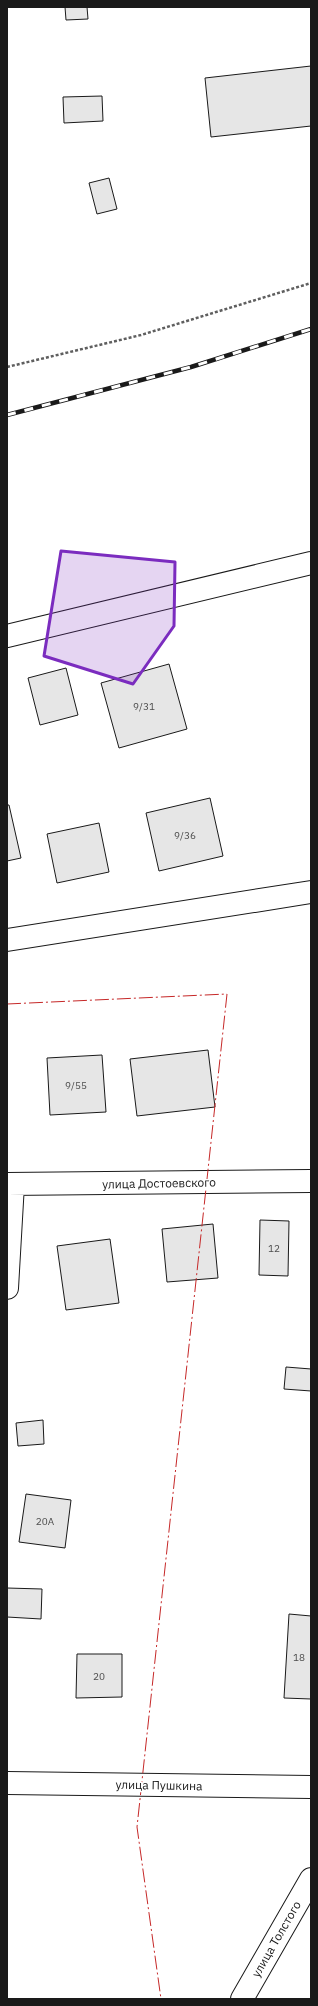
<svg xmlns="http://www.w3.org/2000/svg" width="318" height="2006" font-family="'IBM Plex Sans',sans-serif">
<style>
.building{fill:#e6e6e6;stroke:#1a1a1a}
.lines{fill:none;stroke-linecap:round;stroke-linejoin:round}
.minor-casing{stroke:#1a1a1a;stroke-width:24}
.path{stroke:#5f5f5f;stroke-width:2.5;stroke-dasharray:3 2;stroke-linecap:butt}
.minor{stroke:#fff;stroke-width:22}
.rail-casing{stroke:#1a1a1a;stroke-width:4.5}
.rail{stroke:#fff;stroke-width:3;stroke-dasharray:9;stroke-linecap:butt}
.power{stroke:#c62828;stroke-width:1;stroke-dasharray:14 3 2 3;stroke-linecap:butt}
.marked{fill:#7b2cbf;fill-opacity:0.2;stroke:#7b2cbf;stroke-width:3;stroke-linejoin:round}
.labels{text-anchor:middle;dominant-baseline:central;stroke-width:3;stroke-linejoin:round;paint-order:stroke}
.number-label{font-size:10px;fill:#4d4d4d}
.street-label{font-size:12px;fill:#1a1a1a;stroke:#fff}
</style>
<rect width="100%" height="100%" fill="#fff"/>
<path class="building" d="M65,7H87L88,19L66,20Z
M311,66V126L211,137L205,78Z
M102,96L103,121L64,123L63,97Z
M109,178L117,209L97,214L89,183Z
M169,664L187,729L119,748L101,683Z
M66,668L78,715L40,725L28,678Z
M210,798L223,856L159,871L146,813Z
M7,805H9L21,858L7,861Z
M99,823L109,872L57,883L47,834Z
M208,1050L215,1107L137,1116L130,1059Z
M102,1055L106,1112L50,1115L47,1058Z
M260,1220L289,1221L288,1276L259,1275Z
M213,1224L218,1278L167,1282L162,1229Z
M110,1239L119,1303L66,1310L57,1246Z
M286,1367L311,1369V1391L284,1389Z
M43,1420L44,1444L18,1446L16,1423Z
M26,1494L71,1500L65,1548L19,1542Z
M7,1588L42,1589L41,1619L7,1617Z
M289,1614L311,1616V1699L284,1698Z
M77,1654H122V1697L76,1698Z"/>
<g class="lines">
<g class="minor-casing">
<path id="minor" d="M7,636L311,563
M7,940L311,892
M7,1184L311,1181
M7,1288L13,1184
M7,1783L311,1787
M242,1999L311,1879"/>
</g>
<path class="path" d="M7,367L141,335L311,283"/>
<use href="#minor" class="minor"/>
<g class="rail-casing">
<path id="rail" d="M7,415L191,367L311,329"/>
</g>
<use href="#rail" class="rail"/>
<path class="power" d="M7,1004L227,994L137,1827L161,1999"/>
</g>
<path class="marked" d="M61,551L175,562L174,626L133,684L44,656Z"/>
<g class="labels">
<g class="number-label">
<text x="144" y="706">9/31</text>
<text x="185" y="835">9/36</text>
<text x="76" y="1085">9/55</text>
<text x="274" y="1248">12</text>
<text x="45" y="1521">20А</text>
<text x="299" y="1657">18</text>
<text x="99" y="1676">20</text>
</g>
<g class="street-label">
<text transform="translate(159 1183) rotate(-1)">улица Достоевского</text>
<text transform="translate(159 1785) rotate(1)">улица Пушкина</text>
<text transform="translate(276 1939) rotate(-60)">улица Толстого</text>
</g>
</g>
<rect width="318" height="2006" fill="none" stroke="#1a1a1a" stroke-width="16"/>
</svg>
